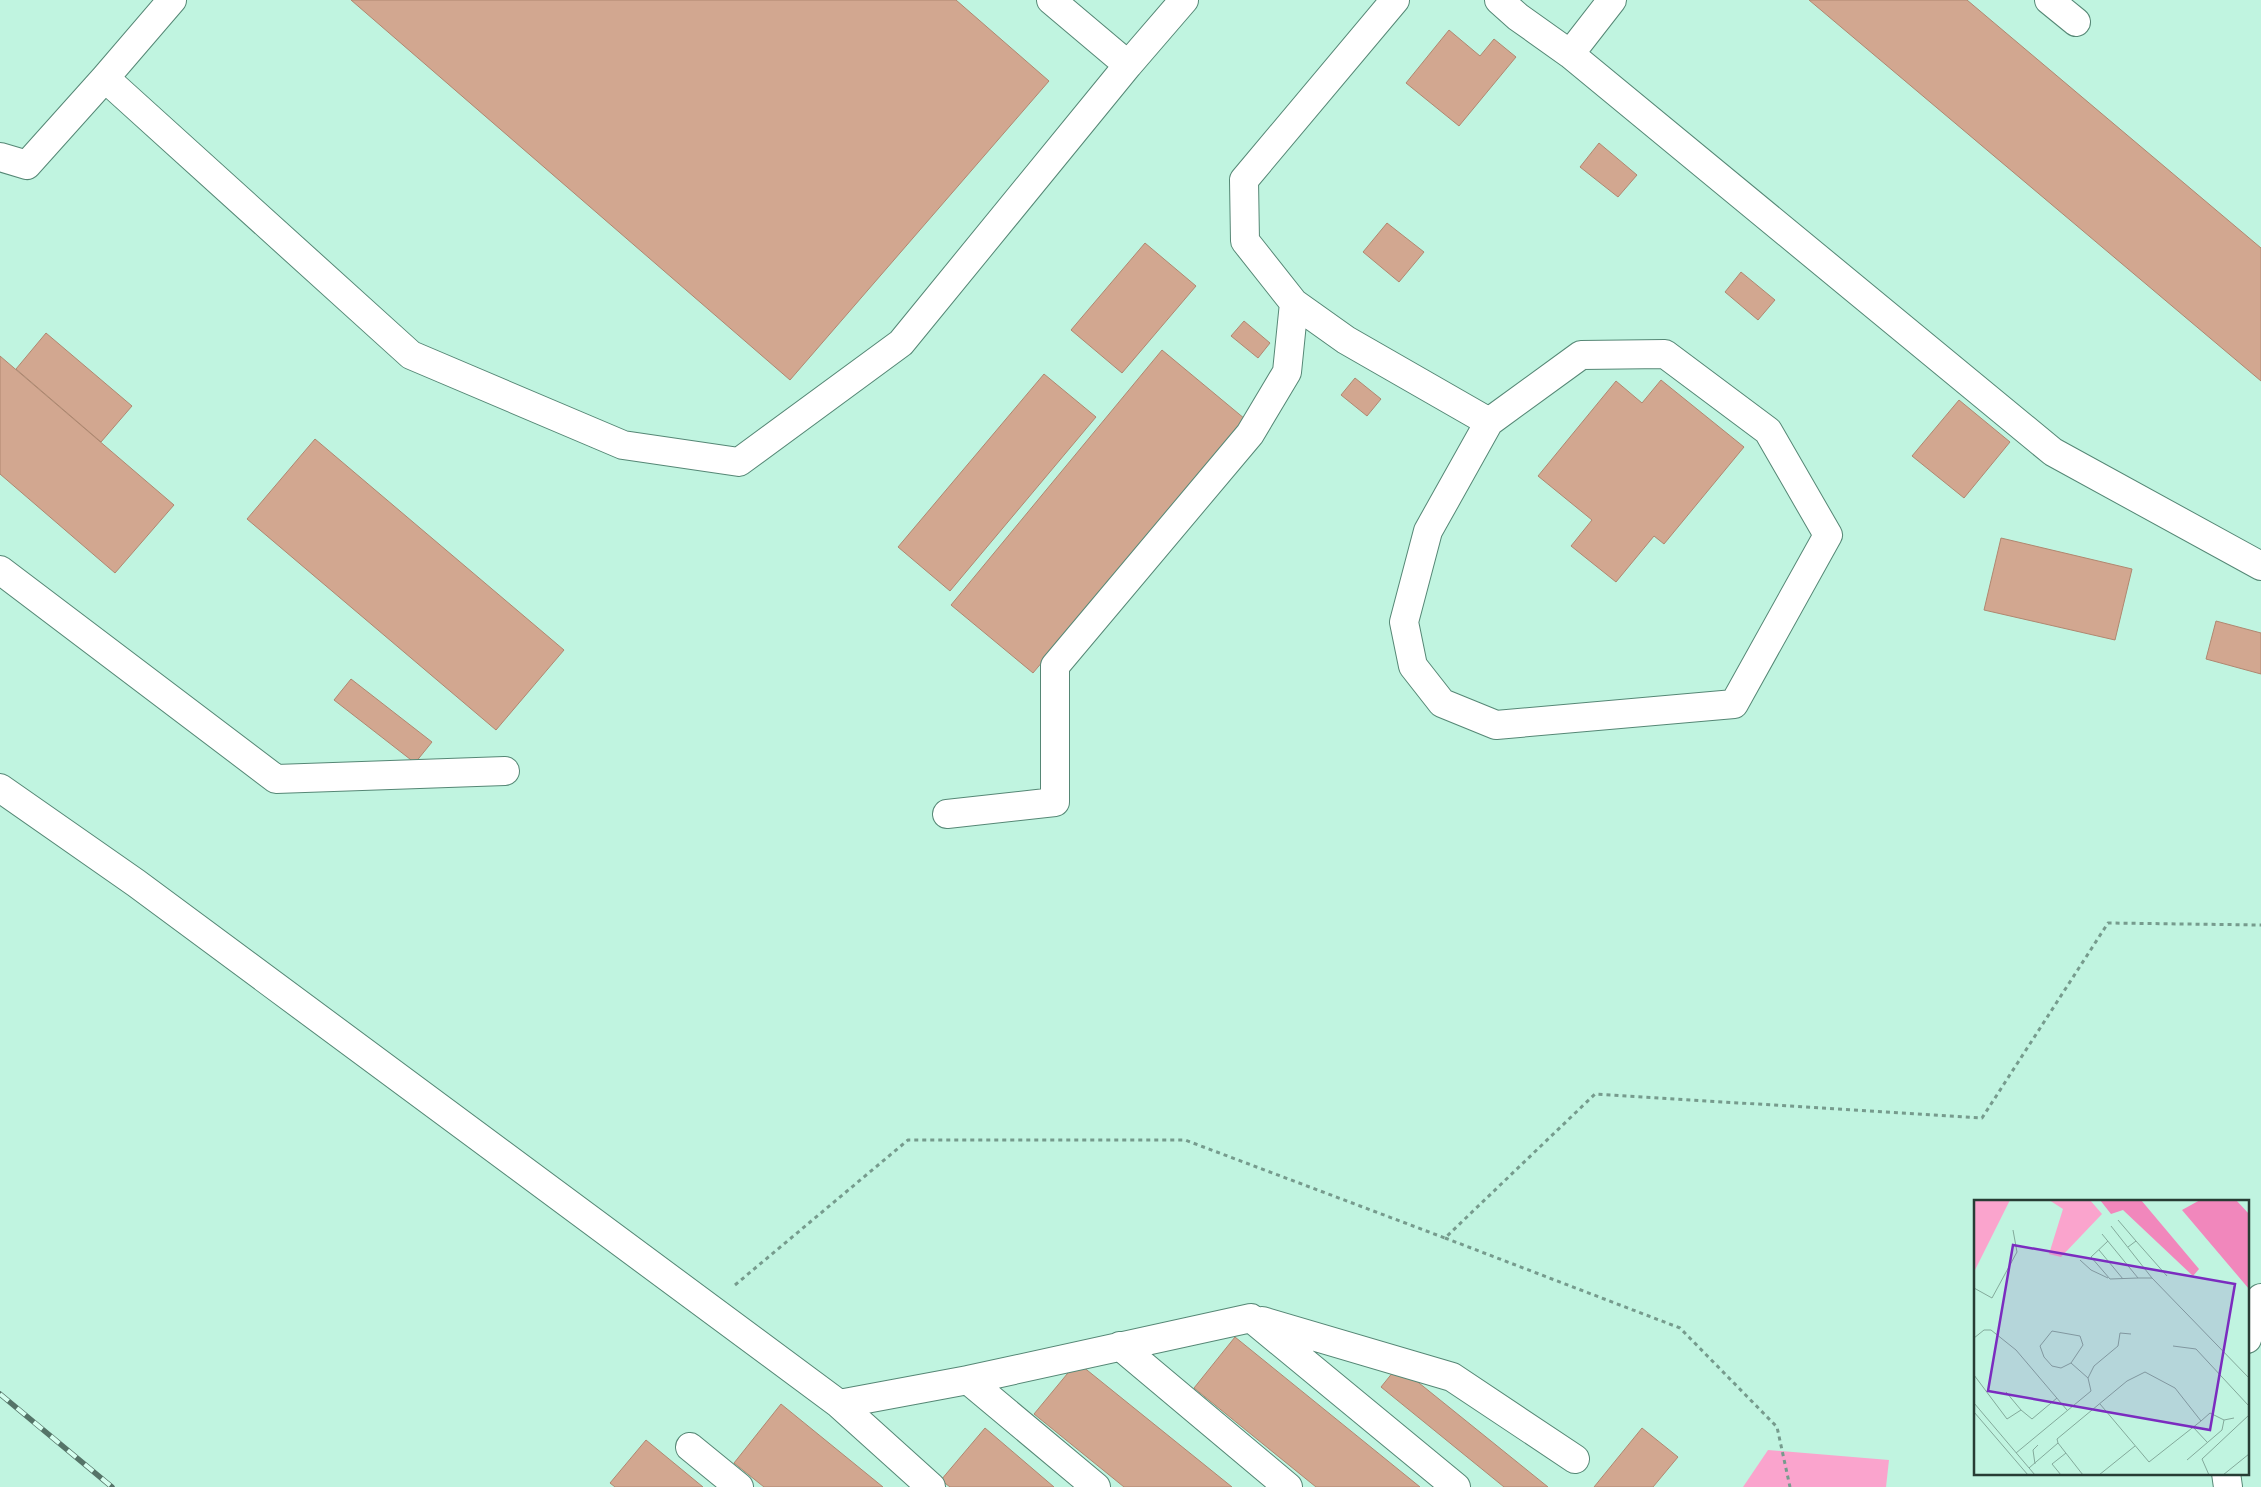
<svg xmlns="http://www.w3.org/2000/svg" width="2261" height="1487" font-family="'IBM Plex Sans',sans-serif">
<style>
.green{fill:#faa4cd}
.building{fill:#d2a790;stroke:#b08770}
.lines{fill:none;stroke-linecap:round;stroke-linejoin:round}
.minor-casing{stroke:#558775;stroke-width:30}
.path{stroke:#769b8d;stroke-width:3;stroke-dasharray:4 4;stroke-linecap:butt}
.minor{stroke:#fff;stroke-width:28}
.rail-casing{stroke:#557468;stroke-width:5.5}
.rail{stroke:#d5ffef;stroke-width:4;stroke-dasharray:11;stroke-linecap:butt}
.inset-road{fill:none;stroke:#83aa9b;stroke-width:1}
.view{fill:#7b2cbf;fill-opacity:0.15;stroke:#7b2cbf;stroke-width:2.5}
.inset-edge{fill:none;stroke:#273c34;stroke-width:2.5}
</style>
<rect width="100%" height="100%" fill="#c0f4e0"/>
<path class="green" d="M1768,1450L1889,1460L1886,1487H1743Z"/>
<path class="building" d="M351,0H956L1049,81L790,380Z
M1809,0H1967L2261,248V381Z
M1449,30L1480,56L1494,39L1516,57L1459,126L1406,83Z
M1599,143L1637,175L1618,197L1580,167Z
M1387,223L1424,252L1399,282L1363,252Z
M1145,243L1196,286L1122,373L1071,330Z
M1741,272L1775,300L1758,320L1725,292Z
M1244,321L1270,343L1258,358L1231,336Z
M46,333L132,406L101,442L16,369Z
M1162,350L1245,419L1033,673L951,605Z
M0,356L174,505L115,573L0,474Z
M1044,374L1096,417L950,591L898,547Z
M1355,378L1381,399L1367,416L1341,395Z
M1661,380L1744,447L1664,544L1654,536L1616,582L1571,546L1592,520L1538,476L1616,381L1642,403Z
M1959,400L2010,442L1964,498L1912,456Z
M315,439L564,650L496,730L247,519Z
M2001,538L2132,569L2115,640L1984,610Z
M2216,621L2261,633V674L2206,659Z
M351,679L432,742L415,763L334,700Z
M1235,1337L1420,1487H1316L1194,1388Z
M1077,1362L1232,1487H1124L1034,1414Z
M1398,1366L1548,1487H1504L1381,1387Z
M781,1404L883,1487H764L734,1463Z
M985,1428L1054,1487H950L941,1480Z
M1642,1428L1678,1457L1653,1487H1594Z
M646,1440L703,1487H615L610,1483Z"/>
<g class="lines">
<g class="minor-casing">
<path id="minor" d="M172,0L105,78L411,355L623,445L739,462L901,343L1128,65L1184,0
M1051,0L1128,65
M1395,0L1244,180L1245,241L1294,303L1346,340L1489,422L1428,531L1404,622L1413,666L1442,703L1496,725L1734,704L1828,535L1768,431L1665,354L1581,355L1489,422
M1499,0L1518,17L1570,54L2053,452L2261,566
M2049,0L2076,22
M1570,54L1612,0
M0,157L27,165L105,78
M0,570L276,779L505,771
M0,788L136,883L839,1404L931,1487
M947,814L1055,802V666L1250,434L1287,372L1294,303
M1262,1321L1452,1377L1575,1459
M2247,1339L2261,1298
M1120,1346L1288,1487
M968,1380L1251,1318L1456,1487
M839,1404L968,1380L1096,1487
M690,1447L739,1487
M2226,1473L2228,1487"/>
</g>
<path class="path" d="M1445,1238L1680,1328L1777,1427L1790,1487
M735,1285L908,1140H1185L1445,1238L1595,1094L1982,1118L2108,923L2261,925"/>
<use href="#minor" class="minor"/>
<g class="rail-casing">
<path id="rail" d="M0,1394L112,1487"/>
</g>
<use href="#rail" class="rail"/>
</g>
<g transform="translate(1974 1200)">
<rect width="275" height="275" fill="#c0f4e0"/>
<path d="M0,0H36L0,72ZM75,0H116L128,14L87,57L75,54L89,9Z" fill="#faa4cd"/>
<path d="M126,0H167L225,69L219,76L149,10L137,14ZM226,0H262L275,14V89L208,10Z" fill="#f187bc"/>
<path class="inset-road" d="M144,20L162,41M137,26L178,78L275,178M128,34L164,78H178M134,41L117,57L136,79L164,78M154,47L162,41L193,76M125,50L149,79M106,60L117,70L134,78M0,88L18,98L43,52L39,30M0,138L10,130H17L42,150L93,210M199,146L222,149L274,205M0,175L33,219L47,210L58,219L83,198M114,178L120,166L144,146L146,133L157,134M32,192L47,210M0,203L61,275M0,212L54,275M227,221L236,213L250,220L260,218M219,227L233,242M84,243L109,275M42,253L117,191L114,178L97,163L109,145L106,136L78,131L66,146L70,157L78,166L87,168L97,163M213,260L248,230L250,220M61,264L59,250L64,245M55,268L84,243L83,239L153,181L171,172L201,188L227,221L175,262L126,204M87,275L78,264L92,253M125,275L161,246M235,275L228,259L275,215M249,275L275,254"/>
<path class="view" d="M39,45L261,84L236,230L14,191Z"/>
<rect width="275" height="275" class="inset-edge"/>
</g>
</svg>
